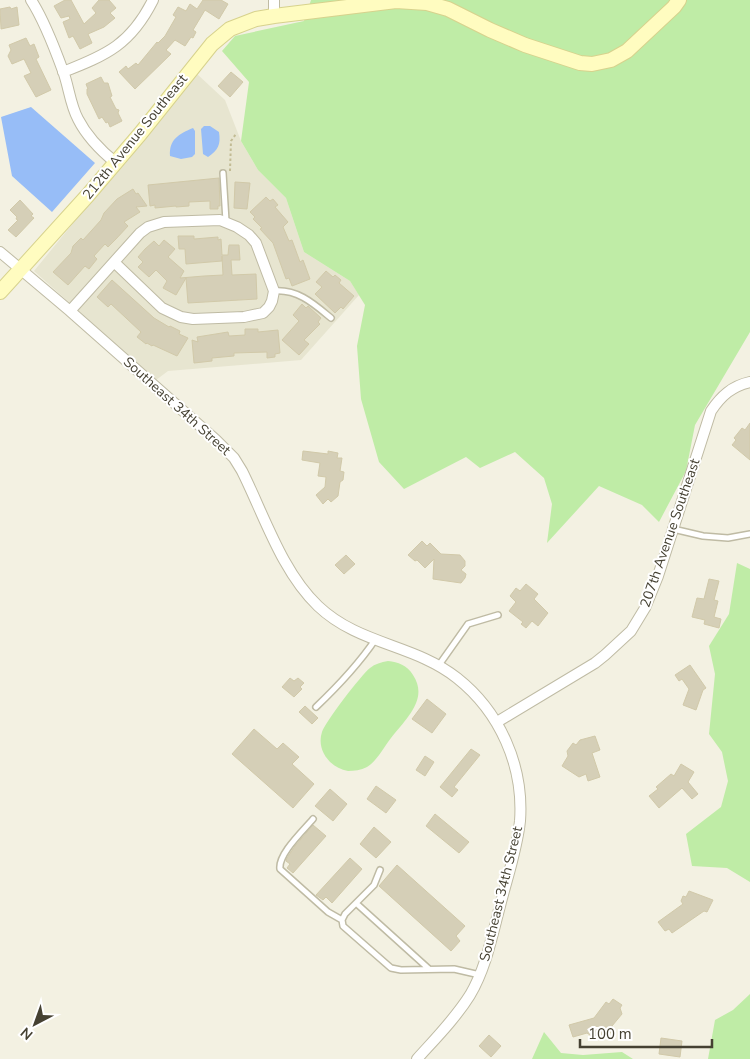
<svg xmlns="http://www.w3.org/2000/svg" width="750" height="1059" font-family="'Nunito Sans',sans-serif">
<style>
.residential{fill:#e7e5d0}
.green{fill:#bfeca6}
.water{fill:#97bdf7}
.building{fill:#d5cfb7;stroke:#d1c9a9}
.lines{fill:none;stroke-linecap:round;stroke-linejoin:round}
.lane-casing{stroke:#bfbba4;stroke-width:8}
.street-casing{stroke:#bfbba4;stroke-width:12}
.secondary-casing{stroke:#d7d28d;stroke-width:16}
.path{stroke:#c2bb94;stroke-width:2;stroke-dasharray:2.5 2.5;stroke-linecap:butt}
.lane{stroke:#fff;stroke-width:5}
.street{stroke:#fff;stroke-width:10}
.secondary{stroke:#fffcc0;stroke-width:14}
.labels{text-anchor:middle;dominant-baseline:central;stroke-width:4;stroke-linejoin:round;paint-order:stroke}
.street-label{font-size:14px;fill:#454132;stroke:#fff}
</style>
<rect width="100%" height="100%" fill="#f3f1e2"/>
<path class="residential" d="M196,73L225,100L241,141L258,170L286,198L304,252L350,281L359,295L301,360L168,371L156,380L34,271Z"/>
<path class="green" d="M311,0H750V332L695,425L686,471L659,522L642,505L599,486L547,543L552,504L544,478L515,452L480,468L466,457L404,489L379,462L361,399L357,346L365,305L350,281L304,252L286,198L258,170L241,141L249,82L222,51L235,36L304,21Z
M737,563L750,569V882L727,868L692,866L686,834L721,807L728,781L722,752L709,734L715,674L709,646L729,614Z
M388,661C398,662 407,665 413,675C429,699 406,719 391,738C384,747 377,761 367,767C361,770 354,771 348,771C330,768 316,750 322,732C325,722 362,674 370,668C375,664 381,662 388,661Z
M750,994V1059H708L715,1020L733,1010Z
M544,1032L561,1053L583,1055L622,1052L633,1059H532Z"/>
<path class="water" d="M31,107L95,163L52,212L12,176L1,117Z
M204,126H210L219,132C221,145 218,150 208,157L203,154L201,129Z
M193,128L195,131V154L192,157L181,159L170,156C169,139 179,134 193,128Z"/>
<path class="building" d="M65,0H71L84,24L96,13L92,8L99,0H109L116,8L110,13L115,18L104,27L88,34L92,43L80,49L73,36L69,38L63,22L70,19L69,16L61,18L54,6Z
M203,0H221L228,4L219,19L205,10L193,30L196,32L193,38L191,37L185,46L175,40L166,50L171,54L135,89L119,72L126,66L128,69L136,63L138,65L157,42L158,43L165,36L176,17L173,15L178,7L186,11L190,4L197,9Z
M10,7L11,9L17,7L19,25L1,29L0,9Z
M26,38L30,46L34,44L39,57L36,59L51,90L36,97L24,76L31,73L24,59L12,64L8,56L11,50L9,45Z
M231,72L243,82L230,97L218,86Z
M101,77L104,83H108L112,96L110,97L116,109L119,110L118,113L122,121L110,127L108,122L106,123L102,117L99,119L87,94V89H88L86,84Z
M219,178L220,206H218V209H210V201L189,202V206L176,207V206L155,208V205L150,206L148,185Z
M235,182L250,183L247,209L234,208Z
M133,189L136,194L138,193L147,206L136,207L140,212L124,222L128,226L116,239L108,247L105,244L94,256L97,259L89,269L85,266L68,285L53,272L71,253L73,246L81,238L83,240L101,220L104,213L117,199Z
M266,197L270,201L273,199L278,205L275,207L288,222L283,227L289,241L292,240L300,262L303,260L310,279L292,286L289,278L286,279L273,243L260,229L262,228L253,219L255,217L250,212Z
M20,200L33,214L31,216L34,218L16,237L8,230L18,220L16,219L17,217L10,210Z
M178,236H194V239L218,237V240L221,239L222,255H228L229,245H239L240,260H231L232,275L256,274L257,299L188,303L186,278L176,295L163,288L167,281L156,270L149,277L138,267L143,262L138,257L145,249L154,241L159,246L164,240L175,249L168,257L184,271L180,278L204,276L223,275L222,256V261L186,264L185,249H179Z
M326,271L333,277L335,275L341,280L339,283L354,296L343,309L341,307L335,313L315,294L322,287L316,282Z
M112,280L154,318L169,327L170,326L180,331L179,334L188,338L177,356L153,345L152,346L147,343L146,344L137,337L141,332L111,304L108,307L97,297Z
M302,304L306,308L308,306L321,318L318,322L320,324L304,340L309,344L299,355L282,340L299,321L293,315Z
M245,329H258V332L278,330L280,353L275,354V357L267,358V352L234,353V356L212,358V361L194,363L192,340L198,342L197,337L228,332L229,336L245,335Z
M750,423V460L732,445L736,440L734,438L742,428L745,430Z
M303,451L328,454V451L338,453L337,458H342L340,471L344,472L343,480L340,482L338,496L331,502L328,499L323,504L316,495L325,487L326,477L318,476L320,463L302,460Z
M422,541L427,546L430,543L441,554L460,555L465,561V566L461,570L466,574L465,578L461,583L433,579L434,559L425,568L417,560L415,561L408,555Z
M346,555L355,564L344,574L335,565Z
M709,579L719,581L714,600L718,601L714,617L721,619L719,628L704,624L705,620L692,617L697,598L704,599Z
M526,584L538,594L534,599L548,613L538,626L532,621L526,628L521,624L523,622L509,611L516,602L510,596L516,588L520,591Z
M690,665L706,688L703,690L696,710L683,705L689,689L682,679L679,681L675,675Z
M290,678L294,681L298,678L304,683L300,687L302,689L294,697L282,687Z
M427,699L446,714L432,733L412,719Z
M305,706L318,718L312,724L299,712Z
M254,729L277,749L283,743L299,757L292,764L314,784L293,808L232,754Z
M595,736L600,750L592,753L600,777L588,781L586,774L579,777L562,766L568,756L567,751L573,743L576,745L580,740Z
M471,749L480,755L454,787L458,790L452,797L440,787Z
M425,756L434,762L425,776L416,770Z
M681,764L694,772L688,782L698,794L692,799L682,788L659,808L649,796L658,789L656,787L671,774L674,776Z
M376,786L396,800L386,813L367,799Z
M330,789L347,804L333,821L315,806Z
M435,814L469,842L459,853L426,826Z
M313,825L326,836L293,873L287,868L290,864L286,861L287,858L295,846Z
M374,827L391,842L376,858L360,844Z
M350,858L362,869L332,903L326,897L323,900L316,895Z
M397,865L465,926L456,936L460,941L451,951L379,886Z
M689,891L713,900L707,912L704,911L672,933L669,929L665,931L658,922L683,904L681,901L683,896L686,897Z
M613,999L622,1005L620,1008L622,1014L612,1026L613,1029L608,1036L604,1034L593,1037L587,1033L573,1037L569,1025L594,1018L606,1002L609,1004Z
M489,1035L501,1046L491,1057L479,1046Z
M661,1038L682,1041L680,1057L659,1054Z"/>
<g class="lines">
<g class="lane-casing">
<path id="lane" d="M223,173L226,221
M274,291C298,289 314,304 331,318
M673,529L703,536L728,538L750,534
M439,665L468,624L498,615
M316,707C337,687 358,665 375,640
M313,819C303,831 278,854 280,869L328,912L342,920
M380,870L374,885L345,914L342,920L343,926L391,968L401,970L454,969L480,975
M357,904L429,969"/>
</g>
<g class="street-casing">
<path id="street" d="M31,0C44,20 55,49 63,71C69,87 70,104 78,119C87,137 100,150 116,163
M274,16V0
M63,72C107,55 131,44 153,0
M0,252L70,311L216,440L234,458L242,471C264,515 282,572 318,606C359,645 414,644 457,678C500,712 524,766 520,821C517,850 507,878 500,906C492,936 486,968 470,995C455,1019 435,1039 417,1059
M70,311L140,233L148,227L164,222L220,220L237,227L249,235L256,243L274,291L272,301L269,307L263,313L244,317L193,319L181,317L162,308L114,262
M497,722L595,663L605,655L631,631L645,608L658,576L711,411C721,396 732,386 750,382"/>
</g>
<g class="secondary-casing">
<path id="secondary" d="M0,292L88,195L140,134L212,44L230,29L256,19L274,16L396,1L427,3L448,9L490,30L525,45L580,63L592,64L611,60L627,51L674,7L679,0"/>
</g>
<path class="path" d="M230,171L231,141L236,134"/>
<use href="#lane" class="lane"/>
<use href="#street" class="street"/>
<use href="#secondary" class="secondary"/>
</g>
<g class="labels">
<g class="street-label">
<text transform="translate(135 137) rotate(-51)">212th Avenue Southeast</text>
<text transform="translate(177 406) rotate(42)">Southeast 34th Street</text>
<text transform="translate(670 533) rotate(-71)">207th Avenue Southeast</text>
<text transform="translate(501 894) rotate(-76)">Southeast 34th Street</text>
</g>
</g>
<g transform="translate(35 1024) rotate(221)" stroke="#ffffff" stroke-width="4" paint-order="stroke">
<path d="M0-4L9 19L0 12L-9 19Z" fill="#454132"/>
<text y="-8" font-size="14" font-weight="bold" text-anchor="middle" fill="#454132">N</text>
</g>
<path d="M580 1039v8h132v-8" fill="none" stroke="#454132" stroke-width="2.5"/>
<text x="588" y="1039" font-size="15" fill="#454132" stroke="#ffffff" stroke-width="4" paint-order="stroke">100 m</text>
</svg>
